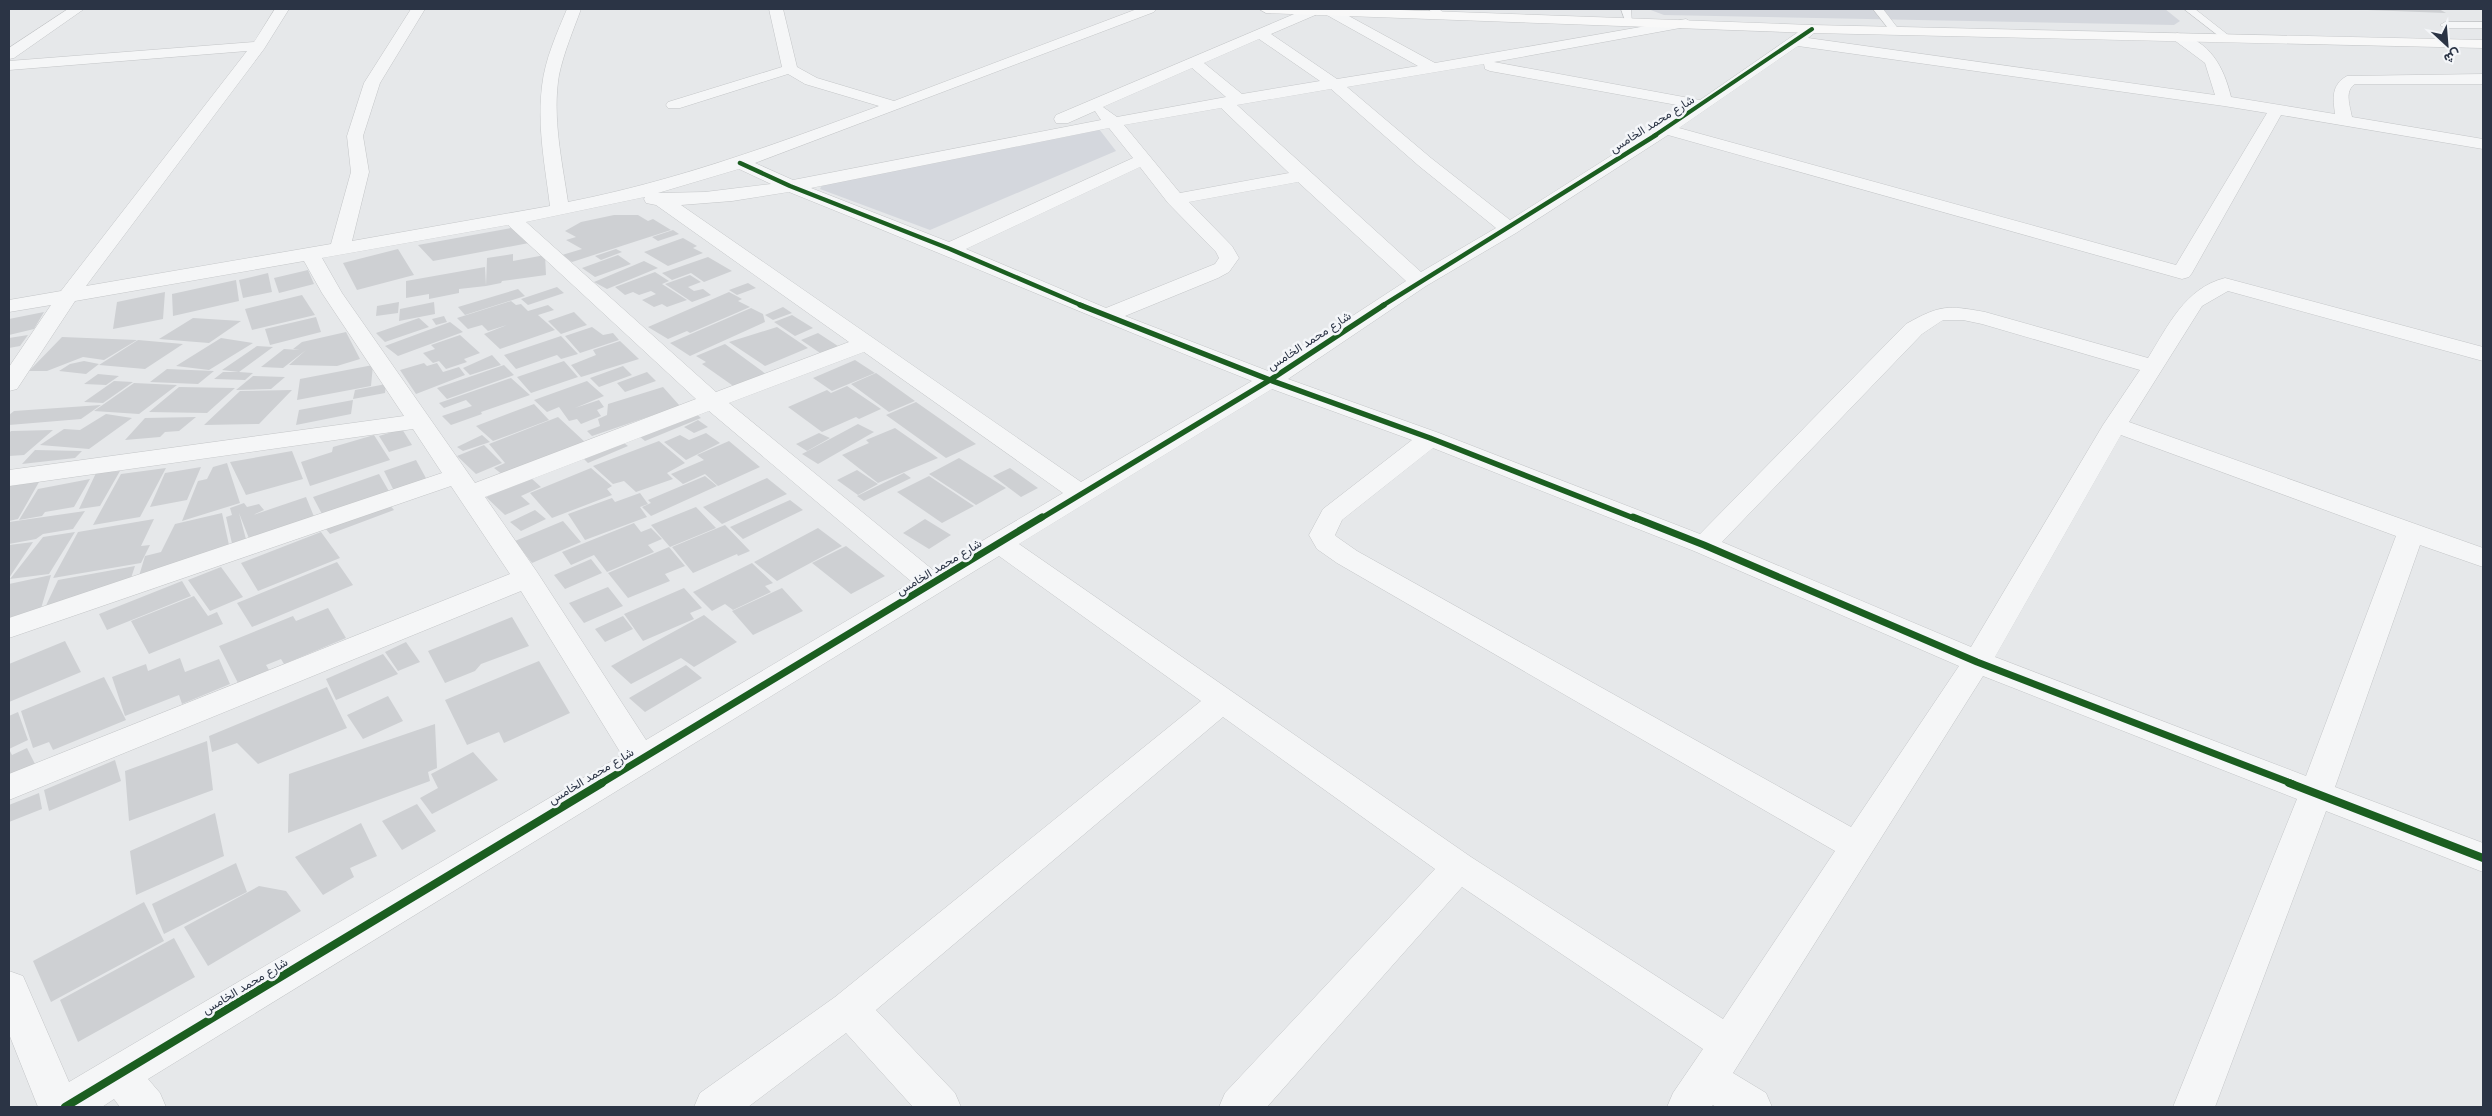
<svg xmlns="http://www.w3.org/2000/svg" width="2492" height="1116" font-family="'Fira Sans',Vazirmatn,sans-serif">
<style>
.built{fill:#d4d7dd}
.building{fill:#ced0d3}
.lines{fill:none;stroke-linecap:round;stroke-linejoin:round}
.lane-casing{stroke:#c4c6c8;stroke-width:1}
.street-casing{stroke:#c4c6c8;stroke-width:1}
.secondary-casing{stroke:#c4c6c8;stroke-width:1}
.lane{fill:#f5f6f7;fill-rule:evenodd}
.street{fill:#f5f6f7;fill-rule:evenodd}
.secondary{fill:#f8f8f8;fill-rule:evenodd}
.cycleway-far4-casing{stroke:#f4f6f9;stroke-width:5.5}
.cycleway-far3-casing{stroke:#f4f6f9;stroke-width:6}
.cycleway-far2-casing{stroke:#f4f6f9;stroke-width:8}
.cycleway-far1-casing{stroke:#f4f6f9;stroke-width:10}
.cycleway-casing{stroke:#f4f6f9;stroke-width:11}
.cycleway-far4{stroke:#1b5e20;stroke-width:4}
.cycleway-far3{stroke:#1b5e20;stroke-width:4.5}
.cycleway-far2{stroke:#1b5e20;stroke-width:5.5}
.cycleway-far1{stroke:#1b5e20;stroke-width:7}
.cycleway{stroke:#1b5e20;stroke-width:8}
.labels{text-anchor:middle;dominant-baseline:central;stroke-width:5;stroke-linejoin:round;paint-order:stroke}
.street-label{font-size:12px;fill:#2b3445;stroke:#f4f6f9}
</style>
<rect width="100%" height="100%" fill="#e6e8ea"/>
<path class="built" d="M1648,9H2165L2180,21L2174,25L1664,15Z
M1099,129L1116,151L930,230L820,189L824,181Z"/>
<path class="building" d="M2367,9H2439L2446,13L2367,10Z
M614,215H638L648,221L653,219L671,230L572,262L562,255L582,249L566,240L576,237L565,231L581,222Z
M511,228L529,243L433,261L418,245Z
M673,230L679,234L658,241L652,237Z
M683,238L697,246L693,248L703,253L668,266L644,252Z
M398,249L414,275L357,290L343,263Z
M616,249L622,252L601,260L595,256Z
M513,254V261L545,255L546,275L502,281L501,283L486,286L487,258Z
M618,255L631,264L595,277L582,268Z
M708,257L732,271L704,282L691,273L672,280L662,273Z
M644,261L658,268L607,289L594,282Z
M485,267L486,286L459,289V293L429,299V294L406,298V281Z
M308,270L314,284L279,293L274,278Z
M655,272L669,281L662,284L687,300L667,307L662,304L654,307L642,300L656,294L651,291L639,295L633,292L625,295L615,287Z
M268,273L272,292L243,298L239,280Z
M690,275L701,282L688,287L694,291L703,289L711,295L692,302L665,284Z
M236,280L239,301L173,316L172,294Z
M748,283L756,288L737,295L729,290Z
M557,287L564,293L528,305L521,299Z
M518,289L525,296L465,315L458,307Z
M165,292L163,319L113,329L117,302Z
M729,292L742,299L738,301L750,307L690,333L687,331L668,339L648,327Z
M302,295L315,315L252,330L245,309Z
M511,301L516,305L521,304L528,311L548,305L554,310L538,315L555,330L500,349L484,334L507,325L488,331L482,325L468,329L457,318Z
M399,302L398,313L376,316L377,306Z
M434,302L435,314L399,321L400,309Z
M783,307L792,313L773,320L765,315Z
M751,308L763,314L765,322L690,356L670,343Z
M44,312L34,329L9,335V319Z
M574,312L587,325L561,334L548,321Z
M792,315L813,328L795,336L774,322Z
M444,316L447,322L436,325L432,319Z
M316,317L321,332L270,345L265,329Z
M193,318L241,321L209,343L159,339Z
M419,318L429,327L385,342L376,333Z
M450,322L463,332L398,356L385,346Z
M592,327L603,335L613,333L619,340L580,353L565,336Z
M777,327L808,348L765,366L729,342Z
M346,332L360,359L337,366L289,365L306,350L283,368L261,367L284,349L300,350L293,349L302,342Z
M818,333L841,348L823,355L801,340Z
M28,335L20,346L9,348V338Z
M460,335L480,353L464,359L467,362L446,369L439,361L433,363L423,353L435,349L431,345Z
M561,336L578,354L561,359L557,355L516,369L504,355Z
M62,337L137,340L104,360L83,357L47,371H29Z
M221,338L253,343L209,370L176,366Z
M138,340L183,344L145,369L99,365Z
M620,341L639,359L581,377L571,365L596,355L593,350Z
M725,344L770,377L739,390L702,364L706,362L696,356Z
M257,346L273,347L239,372L222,370Z
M492,355L501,365L470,375L463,368Z
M855,360L875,373L832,391L813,378Z
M84,361L99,364L86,374L59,371L70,364Z
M564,361L578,377L531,393L517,377Z
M424,363L427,366L437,363L443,372L459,367L465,375L416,394L400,370Z
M373,365L371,386L297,400L300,379Z
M504,365L514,375L447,399L437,388Z
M623,366L632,375L599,387L590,378Z
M167,369L214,371L198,384L150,382Z
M223,372H239L253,373L245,380L214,379Z
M647,372L656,381L625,392L617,383Z
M876,373L915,401L889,412L851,384Z
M98,374L119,376L106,385L84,384Z
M253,376L285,377L271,389L236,390Z
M511,378L530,395L481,412L482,414L451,425L442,416L472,406L466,400L444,408L439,403Z
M114,381L133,382L103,403L84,402Z
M587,381L604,396L575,408L599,400L604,407L597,410L601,416L581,424L577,419L569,421L559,407L547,412L534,400Z
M134,383L177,385L139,414L94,411Z
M386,384L385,393L353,399L355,390Z
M847,386L881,409L859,419L856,417L822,432L788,407L827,390L831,393Z
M179,387L235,388L207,413L149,412Z
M663,387L680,406L592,436L587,431L600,426L598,419L607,415L608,404Z
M292,390L259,424L204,425L240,391Z
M353,400L351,414L296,425L299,410Z
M916,402L976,444L946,458L886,415Z
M534,404L549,420L493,441L476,426Z
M101,405L81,419L9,425V415L14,411Z
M694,412L701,418L645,441L638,435Z
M106,414L132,418L89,449L40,445L64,429L80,430Z
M196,417L179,431L165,432L160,437L125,440L145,418Z
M558,417L586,443L503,475L494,468L505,463L489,444Z
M698,420L708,427L694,433L684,427Z
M858,424L874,432L818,464L802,454Z
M895,428L938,458L878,483L842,455L869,443L866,440Z
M402,429L412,445L389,452L379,436Z
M53,430L24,455L9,456V433L11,431Z
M706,433L720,443L686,460L664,442L680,435L689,440Z
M819,433L830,438L807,451L796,444Z
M374,435L390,460L310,486L301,462L332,452L333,447Z
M482,435L490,442L463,451L457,447Z
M620,440L628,446L588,463L581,456Z
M659,441L685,463L667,473L673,479L636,492L624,481L613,484L593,466Z
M729,441L760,467L718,486L705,474L683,484L671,474L704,460L697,455Z
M484,445L502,463L476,474L457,456Z
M35,450L82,451L75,458L22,464Z
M292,451L303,479L246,495L230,462Z
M959,458L1006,488L976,505L929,474Z
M416,460L427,480L394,491L384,471Z
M227,463L240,503L182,521L198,481L207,479L213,467Z
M201,467L187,500L150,507L165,473Z
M166,468L140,517L93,525L121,474Z
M591,468L612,486L607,489L612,495L552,518L530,493Z
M1010,468L1038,488L1021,497L993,476Z
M857,470L878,484L858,495L837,480Z
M120,471L100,506L79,509L96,473Z
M904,473L911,478L864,501L857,496Z
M379,474L390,493L323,516L313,497Z
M705,476L717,486L651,516L642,507L651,503L648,500Z
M929,476L974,506L942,523L897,492Z
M531,478L541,487L521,496L530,504L505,515L486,497Z
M767,478L787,494L722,524L703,507Z
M90,479L74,507L45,512L42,516L19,520L38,489Z
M39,482L18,519L9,521V486Z
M640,493L648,504L640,507L647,517L585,540L568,514L612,498L615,502Z
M306,497L315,519L250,541L239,513L247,543L233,548L226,517L232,515L230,508L244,503L247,507L259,504L264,510L253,515Z
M790,500L803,510L743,539L730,527Z
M389,504L394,510L330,534L325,528Z
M696,507L716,528L670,547L651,525Z
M535,510L546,519L521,531L510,522Z
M85,511L73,529L43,534L36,539L9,544V522Z
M222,513L229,545L139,576L145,556L161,552L175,524Z
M154,519L141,546L150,545L141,563L53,578L78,532Z
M925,519L951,535L929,549L903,533Z
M563,521L581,542L532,563L515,541Z
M634,523L641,532L651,528L662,539L648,545L654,552L607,572L594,555L571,565L562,552Z
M725,525L750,551L738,556L737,554L693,573L672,547Z
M818,528L842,546L777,581L754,562Z
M75,532L49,574L10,579L43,537Z
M321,532L340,558L258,591L241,563Z
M33,542L9,578V545Z
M846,546L885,576L851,594L812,563Z
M669,547L685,566L665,574L670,581L628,598L608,573Z
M591,559L602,573L565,589L554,575Z
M337,562L353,585L252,627L237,603Z
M752,563L773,583L765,586L771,592L733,610L725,604L712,611L693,592Z
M135,566L129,584L42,614L58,580Z
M221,567L243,597L210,611L188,580Z
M51,575L39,615L9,625V584Z
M182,581L191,596L107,630L99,614Z
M608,587L623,606L584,623L569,603Z
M684,588L702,608L690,613L694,619L643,641L624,614Z
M782,588L803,611L753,635L732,611Z
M194,596L208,616L217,612L223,624L149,654L131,621Z
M328,608L346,638L284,664L281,659L266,665L269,670L238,683L219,646L293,616L296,621Z
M704,615L737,642L694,667L681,658L631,684L611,666Z
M623,616L633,629L605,642L595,629Z
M512,617L529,646L481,664L475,671L445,683L428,651Z
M65,641L81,672L9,702V664Z
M406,642L420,662L398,671L385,652Z
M383,654L398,674L336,700L326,679Z
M180,658L185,672L219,659L230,684L182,704L179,695L125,716L112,677L146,664L148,671Z
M539,661L570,713L504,743L499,732L467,745L445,700Z
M686,665L702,678L645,712L629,698Z
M104,677L126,720L53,750L49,742L33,748L21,711Z
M327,687L347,728L258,764L237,743L212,752L209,736Z
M388,696L403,721L363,739L347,715Z
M18,712L28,740L9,749V716Z
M435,724L437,768L428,772L430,781L288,833L289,774Z
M207,741L213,790L129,821L125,771Z
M27,748L36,766L9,777V749L12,755Z
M473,752L498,780L432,814L420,798L438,788L431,774Z
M115,760L121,781L49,811L44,790Z
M39,793L42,809L9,822V805Z
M417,804L436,831L402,850L382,821Z
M215,813L224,856L136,895L130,851Z
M361,823L377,856L350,868L354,877L323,895L295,857Z
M236,863L247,892L164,934L152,904Z
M259,886L286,891L301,911L208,966L184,927Z
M144,902L164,941L51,1002L33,961Z
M174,938L195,977L78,1042L60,1000Z"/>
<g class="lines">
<g class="lane-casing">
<path id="lane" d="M1428,9H1439L1445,14L1437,16Z
M1621,9H1631L1632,23H1626Z
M1873,9H1883L1900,31L1898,33H1892Z
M2184,9H2195L2232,38L2224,40Z
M2483,22V28H2445L2440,25L2445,22Z"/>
</g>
<g class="street-casing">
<path id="street" d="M68,9H84L14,58L9,59V48Z
M275,9H289L264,49L86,286L331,244L351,172L347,136L364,83L411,9H425L380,83L363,136L369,172L352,241L550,206C545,166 537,126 542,86C545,59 557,33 567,9H581C573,31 564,52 559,75C552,117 562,161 568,202C676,181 776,144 879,106L805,84L788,74L680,108H668L666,105L668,102L782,67L769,9H783L797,67L817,78L894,101L1137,9H1156L1154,12L755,163L793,180L1101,120L1095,111L1068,123H1056L1054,119L1056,115L1306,9L1322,10L1320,13L1271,34L1337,79L1418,66L1325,14L1323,11L1325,9H1336L1435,63L1686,19L1693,23L1691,26L1494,62L1700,100L1807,26L1812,25L1819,29L1808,38L2215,95L2205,63L2170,37L2177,33C2210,41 2224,67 2231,97L2335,114C2333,98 2331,85 2347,76L2483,74V84H2355C2344,91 2350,106 2352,117L2483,139V149L2281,115L2192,273L2189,277L2182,279L1668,135L1516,233L1426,286L1288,379L1439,433L1700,534L1906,324C1940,305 1947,305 1985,312L2148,358C2168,326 2185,288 2225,278L2483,347V361L2228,291L2202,306L2129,422L2483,548V567L2420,545L2335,787L2483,843V872L2326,811L2215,1107H2173L2297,799L1983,676L1733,1073L1766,1093L1772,1107H1716L1713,1105L1711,1107H1667L1673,1093L1703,1049L1462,887L1267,1107H1219L1225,1093L1435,869L1223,717L876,1010L955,1093L961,1107H913L846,1033L748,1107H694L700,1093L835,997L1201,701L999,556L148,1079L160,1093L166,1107H120L114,1099L102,1107H38L9,1034V971L23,976L69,1082L622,755L521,591L9,800V774L510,574L451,486L9,638V618L442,473L413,429L9,486V470L404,416L322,293L304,261L75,301L17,389L9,391V367L51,305L9,312V300L61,291L247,51L9,70V61L254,42ZM1259,39L1320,81L1242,94L1204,63ZM1798,46L2224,106L2267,113L2176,265L1679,128ZM1484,64L1485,69L1490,71L1688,107L1510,220L1431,158L1347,87ZM1192,68L1226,97L1117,117L1103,107ZM1331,89L1419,166L1496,228L1421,272L1237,105ZM1221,108L1289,173L1180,193L1124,125ZM1109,128L1133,158L949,242L811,188ZM1140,167L1168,203L1216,252L1219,258L1215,264L1106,308L966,249ZM739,169L771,184L705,192L658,193ZM1298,182L1406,281L1268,371L1125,316L1218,278L1229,272L1239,258L1232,246L1189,202ZM789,192C944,254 1097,320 1252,381L1081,482L681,205L732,201ZM645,197L644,199L646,203L656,205L849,342L716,392L526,222ZM508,225L696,399L475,483L342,293L322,258ZM1943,320H1963L1982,324L2140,370L2103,425L1971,647L1722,542L1922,334ZM864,352L1063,493L933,570L729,403ZM1272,389L1412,440L1323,509L1309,535L1317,549L1337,563L1835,851L1723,1019L1471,857L1019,544ZM709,411L912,582L646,740L537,572L485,497ZM2121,435L2396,536L2306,776L1995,657ZM1433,448L1694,551L1959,666L1851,827L1357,551L1337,537L1335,535L1342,520Z"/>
</g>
<g class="secondary-casing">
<path id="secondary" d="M1259,9H1373L1812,25L2483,40V48L1812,33L1266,13Z"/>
</g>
<use href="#lane" class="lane"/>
<use href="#street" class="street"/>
<use href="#secondary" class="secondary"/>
<g class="cycleway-far4-casing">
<path id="cycleway-far4" d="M1654,136L1812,29"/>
</g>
<g class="cycleway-far3-casing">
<path id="cycleway-far3" d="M740,163L790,186L950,249L1083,306
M1382,306L1656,135"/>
</g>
<g class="cycleway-far2-casing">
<path id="cycleway-far2" d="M1080,305L1270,380L1430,438L1636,519
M1040,519L1270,380L1384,305"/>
</g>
<g class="cycleway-far1-casing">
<path id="cycleway-far1" d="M1633,517L1704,545L1977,662L2293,784
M600,784L1042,517"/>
</g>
<g class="cycleway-casing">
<path id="cycleway" d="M2289,783L2483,858
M65,1107L602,783"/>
</g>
<use href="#cycleway-far4" class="cycleway-far4"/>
<use href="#cycleway-far3" class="cycleway-far3"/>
<use href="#cycleway-far2" class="cycleway-far2"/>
<use href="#cycleway-far1" class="cycleway-far1"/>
<use href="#cycleway" class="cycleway"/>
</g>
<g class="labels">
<g class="street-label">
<text transform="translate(1652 124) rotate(-32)">شارع محمد الخامس</text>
<text transform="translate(1309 341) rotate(-33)">شارع محمد الخامس</text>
<text transform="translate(939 567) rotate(-31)">شارع محمد الخامس</text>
<text transform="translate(591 776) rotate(-31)">شارع محمد الخامس</text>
<text transform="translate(245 986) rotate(-31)">شارع محمد الخامس</text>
</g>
</g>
<rect width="2492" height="1116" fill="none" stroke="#2b3445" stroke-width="20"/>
<g transform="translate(2447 45) rotate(154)" stroke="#f4f6f9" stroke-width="4" paint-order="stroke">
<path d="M0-4L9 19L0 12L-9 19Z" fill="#2b3445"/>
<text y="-8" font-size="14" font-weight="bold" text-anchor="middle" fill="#2b3445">ش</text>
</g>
</svg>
